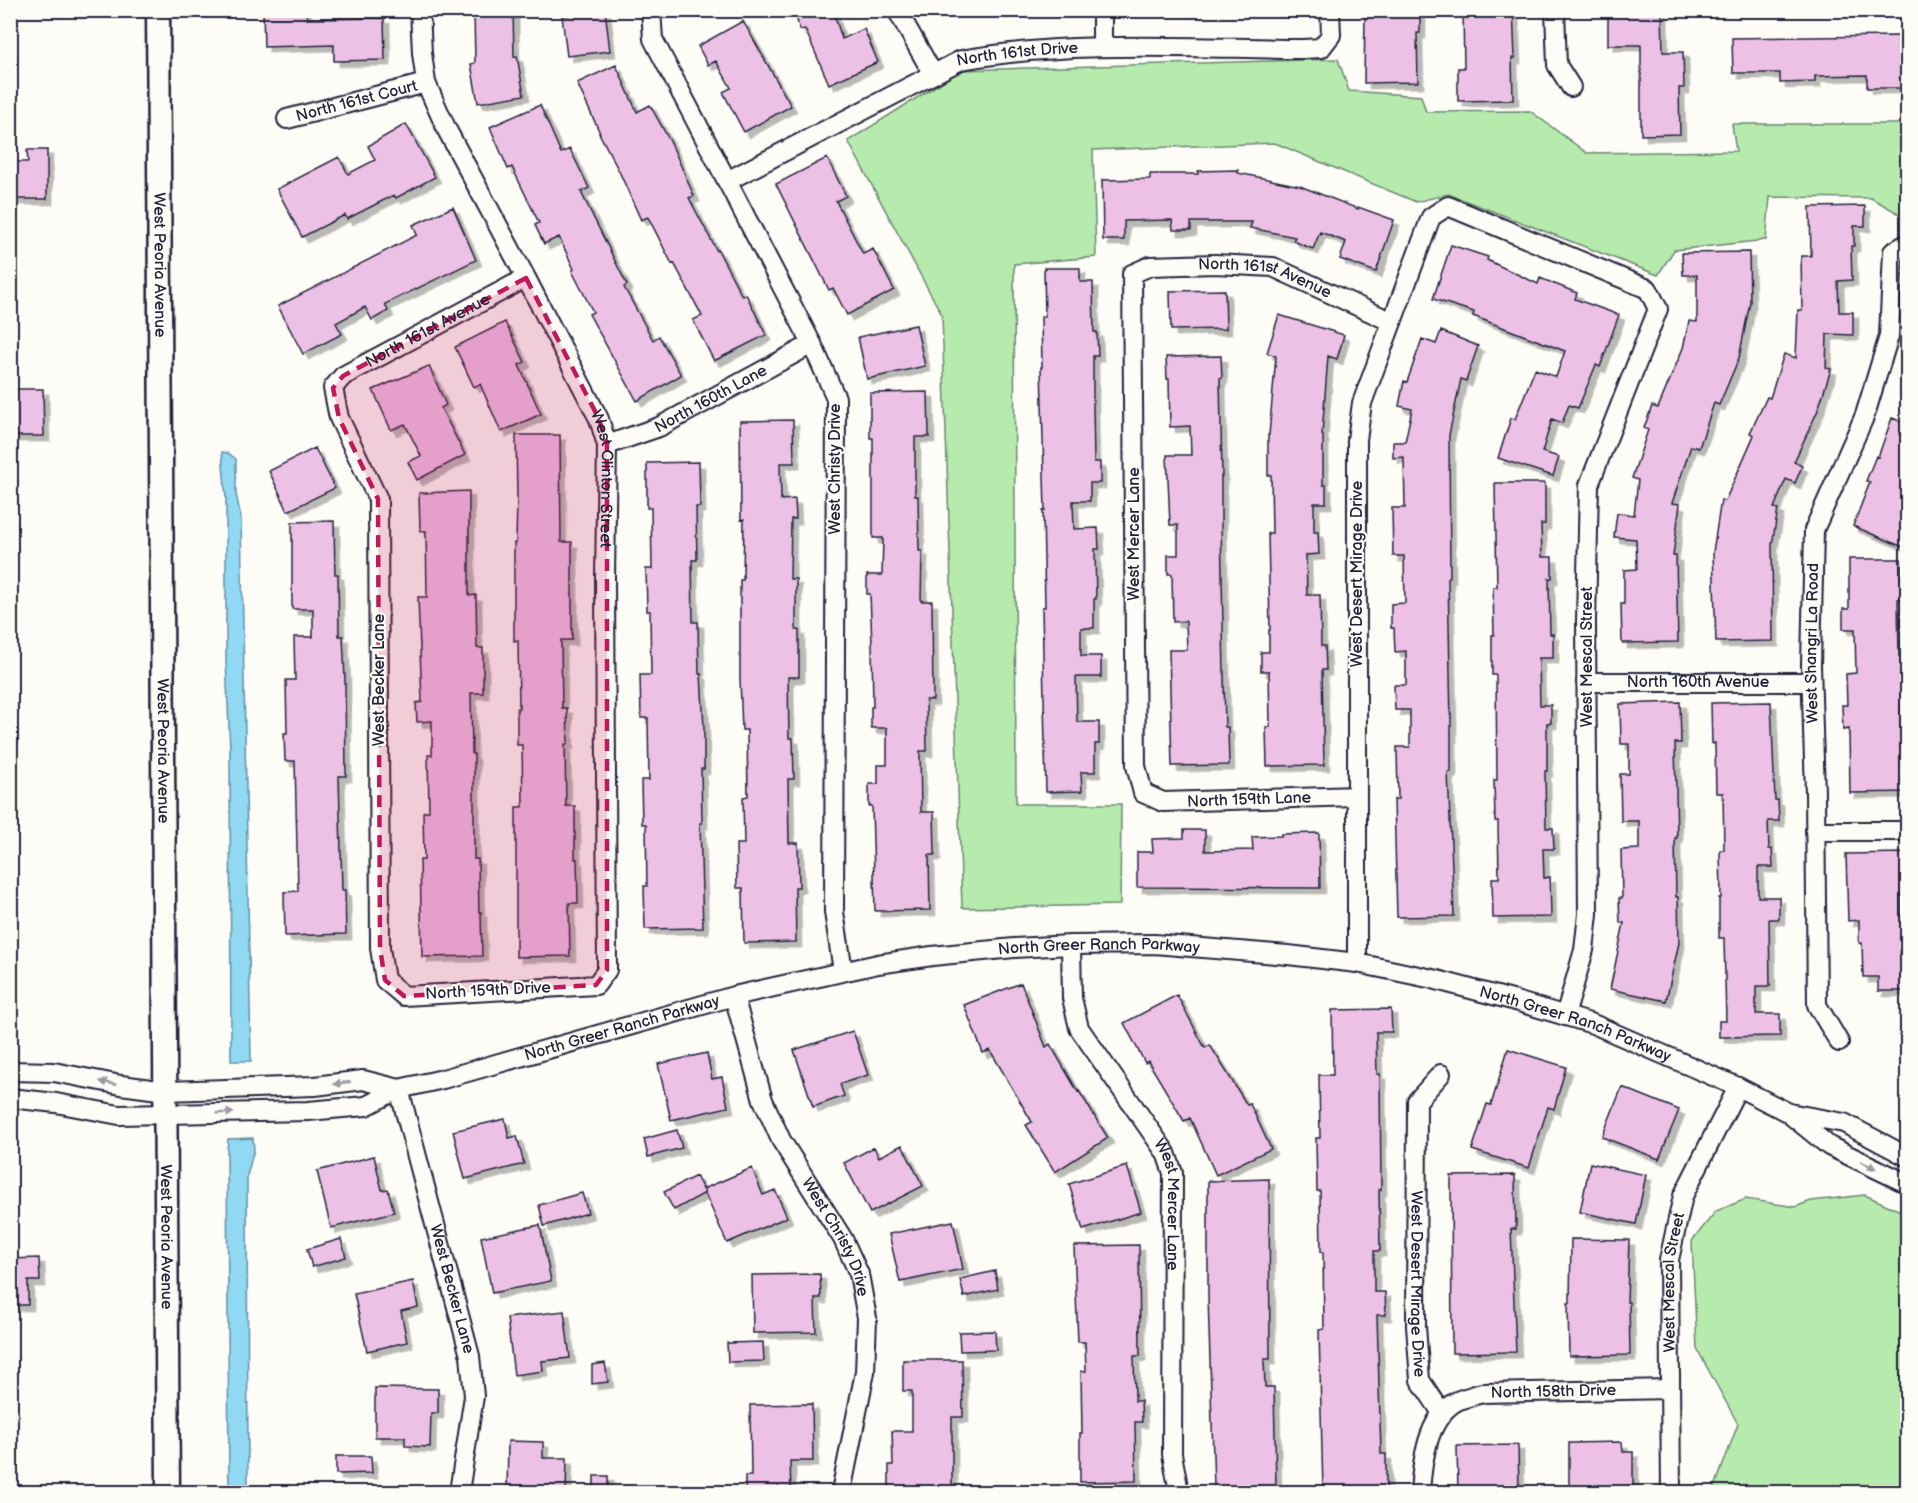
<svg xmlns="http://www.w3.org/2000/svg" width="1918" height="1503" font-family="'Balsamiq Sans',sans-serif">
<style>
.green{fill:#b6ebad;stroke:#6c8674;stroke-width:1.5}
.water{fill:#91d8f2;stroke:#658fa9;stroke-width:1.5}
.building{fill:#edc1e6;stroke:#22223b;stroke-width:1.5;filter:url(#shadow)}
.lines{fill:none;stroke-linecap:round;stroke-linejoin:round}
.minor-casing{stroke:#22223b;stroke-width:22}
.major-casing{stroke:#22223b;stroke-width:27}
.minor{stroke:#fdfcf7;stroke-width:18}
.major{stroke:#fdfcf7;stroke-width:22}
.oneway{fill:#9a9aa2}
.marked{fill:#c2185b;fill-opacity:0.2;stroke:#c2185b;stroke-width:4.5;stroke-dasharray:12 8;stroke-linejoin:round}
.labels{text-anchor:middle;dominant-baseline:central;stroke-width:4.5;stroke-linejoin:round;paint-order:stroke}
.street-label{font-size:16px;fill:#22223b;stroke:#fdfcf7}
</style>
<defs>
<filter id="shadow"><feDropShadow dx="5.5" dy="5.5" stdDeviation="0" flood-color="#0004"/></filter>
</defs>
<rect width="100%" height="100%" fill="#fdfcf7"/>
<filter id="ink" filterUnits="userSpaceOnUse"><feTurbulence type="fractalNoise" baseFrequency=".0167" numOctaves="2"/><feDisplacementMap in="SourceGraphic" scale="12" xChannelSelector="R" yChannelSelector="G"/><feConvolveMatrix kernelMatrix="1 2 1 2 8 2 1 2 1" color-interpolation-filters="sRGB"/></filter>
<g filter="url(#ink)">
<path class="green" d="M1338,59L1349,91L1421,96L1426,112L1530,111L1587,153L1736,151L1732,124H1907V218L1871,198L1770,197L1766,240L1674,250L1658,275L1448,194L1416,202L1275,143L1093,150L1096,257L1014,264L1016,804H1121L1120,905L962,908L942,315L848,141L961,70Z
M1865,1195L1907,1214V1492H1713L1738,1424L1697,1349L1692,1241L1716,1211L1746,1199L1795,1207L1811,1201Z"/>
<path class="water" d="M222,452L228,453L236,459V494L241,518L251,1061H231L230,750L226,660V499Z
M253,1138L254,1149L247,1176L248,1492H229L227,1151L228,1139Z"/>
<path class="building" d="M263,10H306L307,19L384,18L385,60L334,61V45L264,47Z
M474,10H513L514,57L517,56L524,95L478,103L471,64L475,63Z
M605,10L610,51L567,56L562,16Z
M794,10H833L842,39L864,29L878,62L829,84L805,29L800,30Z
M1385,10H1420V33H1417L1418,82L1364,83L1365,13H1385Z
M1463,10H1513L1515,58H1512L1513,100L1458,101V68H1464Z
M1608,11H1662L1663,52H1683L1684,88H1679L1680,134L1641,135V45H1608Z
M743,21L791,106L744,132L723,92L731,88L716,61L708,65L698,46Z
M1901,36V88H1867V75L1815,76V82L1780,83V73H1733L1732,38Z
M616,65L637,112L650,105L672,145L694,196L689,198L717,251L718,250L742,296L746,294L766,335L714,361L693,320L702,316L674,263L672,264L648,217L641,220L619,171L599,133H600L577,83Z
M540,105L561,153L570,149L589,188L581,192L627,285L624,287L653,340L659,336L681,375L637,401L589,314L593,312L572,271L574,269L559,237L544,244L535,225L539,223L512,167L508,169L490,127Z
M406,124L435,177L396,198L394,195L347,219L345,215L302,237L277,189L339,157L348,174L375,160L368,146Z
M27,150H47V199H10V162H28Z
M827,158L846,196L836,201L863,254L873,249L894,290L847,315L833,288L829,290L776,184Z
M1238,170V173L1300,186L1358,209V207L1394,220L1376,272L1340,259L1346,242L1320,232L1313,249L1293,241L1295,237L1250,228L1252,222H1191V230H1173L1172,220L1124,221V240H1103L1102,180L1150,179V174H1198V171Z
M1865,206V226H1854V246H1851L1852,280L1838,281L1839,312H1853V335L1827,334L1826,368L1831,369L1818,410L1794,462L1802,466L1795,483L1786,479L1774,508L1778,509L1772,545L1773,641L1716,642L1713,552L1721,500L1725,501L1754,435L1750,433L1767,397L1770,398L1784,354L1796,358L1798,310H1802L1801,256H1811L1810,207Z
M453,207L476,260L385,304L388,311L372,320L365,307L336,323L342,334L303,354L278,306L417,235L413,225Z
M1451,245L1488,257L1487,260L1538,284L1540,278L1577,293L1575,299L1619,315L1600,367L1596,365L1578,408L1569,405L1562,423L1552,419L1542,452L1559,457L1553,476L1498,458L1511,418L1515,419L1535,369L1556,377L1565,351L1473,316L1474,312L1433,299Z
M1749,252L1750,302L1739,358L1719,405L1714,403L1699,448L1691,446L1672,503L1680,504L1673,556H1676L1678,642L1622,643L1621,604H1624V570L1637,569L1636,539L1614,537L1617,513L1634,515L1638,480L1632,478L1648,430L1644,428L1652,406L1658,408L1683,348L1689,321L1697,322V275H1683L1682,253Z
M1044,268H1080V282H1093L1094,332H1097L1098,356H1093V404L1094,462H1100V483H1090V501H1073L1074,529L1098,528L1099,549H1095L1096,599H1094V628H1081V656H1101V677H1076L1077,722H1099V744H1095V772H1081L1082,791L1046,792L1042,607H1045L1043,511H1045L1041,367H1042L1041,317H1045Z
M1225,290L1226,329L1171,330L1170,291Z
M1279,315L1344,335L1337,359L1328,356L1322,435H1323V485H1326V503H1314V532H1318L1319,554L1306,555L1307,595H1320L1321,646H1325L1326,670H1322L1324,765L1267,766L1266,727H1270L1269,671H1261V652H1269V630H1270L1268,533H1272L1271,475H1268V435H1269L1276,356L1267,353Z
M505,322L525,362L519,365L541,414L501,432L480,384L474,387L455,347Z
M916,325L925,366L867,379L858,337Z
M1441,331L1478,346L1466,381L1461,379L1449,435L1450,577H1448L1451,723V772H1448L1454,916L1397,917L1394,799H1398L1397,747H1410V710H1395L1394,685H1406V651L1395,652L1394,628H1391V604L1405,603L1404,556H1393L1392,508H1405L1404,457L1393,458V442H1405L1412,409L1399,406L1404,381L1407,382L1422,339L1436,344Z
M1221,356L1222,378H1220L1222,476H1221V524L1225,727H1228L1229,765L1172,766L1169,650H1187L1186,621L1173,622L1172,574H1168V555H1178V525H1170L1167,455H1191L1190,426L1170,427L1169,379H1167L1166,357Z
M429,366L446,405L441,408L465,455L417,480L408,462L421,456L405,424L391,430L373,390Z
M10,389H43L44,436H10Z
M928,392L929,437H915V496H918L919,551H922L921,601H932L933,700H926L927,751H920L921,812H934L935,855H929L930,910L875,911L872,806H869V784H878V765H887V728H871V707H873L872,645L870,594H867V575H882L883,538H873V438H870V393Z
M1892,418L1908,424V536L1903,547L1853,526L1870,482L1866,481L1876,456L1878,457Z
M793,420L794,463H780L781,500L795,499L796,519H791L790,579H796V630H799V677H788L789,738H793L794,779H788L789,843H798L799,887H795L796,942L744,943L743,888H737L736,844H744L743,797L748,796L747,730H742L740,678V580H743L744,519L741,520L740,421Z
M516,435H560L561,542H572V640H561L562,708H567L568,744H565L566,806H575V859H577L578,903H569L570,956L516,957V807H523L522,745H517V708H519L518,640L514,641V543H516L517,498Z
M315,448L335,488L288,511L269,471Z
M699,462L700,507H696L697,560H692L693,622H698L699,674H701L704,728V769H701L702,823H700L703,928L645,929L644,886H647L646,824H642L641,780H649L648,718H641L640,675H651L650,611H647L646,569H652L651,508H647V463Z
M1495,483H1545V524H1541L1542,557H1552V578H1549L1550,634H1553V658H1539L1540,705H1551V723H1547V771H1545L1546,828H1553L1554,849H1543L1544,878L1550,877L1551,917L1493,918L1492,878H1499L1498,821H1495L1494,780H1497L1496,675H1492V635H1494L1493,587H1497Z
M469,491V596L476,595L477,648H483V693H471L472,754H474V859H478L479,912H481L482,956L422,957L420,860H424L423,812L429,811L428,755H432V721L417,722L416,703L422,702L418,597H427L426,531H420L419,493Z
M334,521L335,574H338L339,636H343L345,679L346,776H339L342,890H345L346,934L285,936L284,892L298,891L295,761H285L284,733H287L286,680H295L294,637H313V609H292V522Z
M1849,559H1901L1902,599H1898L1899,656H1901L1902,753H1908V792L1850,793L1849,729L1843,730L1842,705H1847L1846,674L1856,673L1855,629H1843V609H1849Z
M1680,702L1681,743H1675L1677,838H1675L1676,897H1678L1679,943L1666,1001L1610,989L1624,923H1620L1619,898H1622L1621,850L1639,849V821H1621L1620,774H1629V744H1621L1620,704Z
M1771,702L1775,800H1778L1779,821H1768L1769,849H1772L1773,867H1758V897H1779V919H1769L1770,986H1756V1014H1780V1036L1719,1037V1021H1726L1724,938H1719V898H1721L1720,850H1724L1723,793H1716L1715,743L1712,744L1711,703Z
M1184,830H1205V851L1253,850L1252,837L1281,836V834L1319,833L1320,888L1137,887V852H1153L1152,839L1184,838Z
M1905,853L1906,895H1901L1902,950H1908V991H1878V977H1863L1862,943H1859V920L1848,921L1846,854Z
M1021,983L1046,1047L1050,1044L1078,1092L1079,1091L1108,1138L1055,1172L1026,1125L1032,1122L990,1050L983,1053L964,1005Z
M1177,995L1205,1048L1210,1045L1247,1105L1250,1104L1271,1149L1216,1175L1190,1118L1184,1121L1148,1061L1145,1063L1124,1023Z
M1391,1009L1392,1032H1376L1377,1074H1380L1381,1190H1379L1380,1251H1374V1292H1385L1386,1315H1377L1381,1454H1386V1492H1323L1319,1330L1324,1329L1323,1252H1321L1320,1191H1317L1316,1138H1320L1319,1075H1333L1332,1010Z
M853,1031L868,1075L840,1084L844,1096L813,1107L794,1050Z
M1508,1049L1566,1067L1554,1109L1548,1107L1529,1168L1472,1150L1487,1104L1491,1105Z
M707,1053L712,1079L722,1077L728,1107L671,1120L658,1064Z
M1622,1087L1679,1110L1659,1159L1602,1137Z
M505,1119L509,1138L517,1136L524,1164L465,1179L453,1131Z
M677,1130L682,1148L648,1157L644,1139Z
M902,1145L923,1186L870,1213L844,1163L874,1147L879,1157Z
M374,1156L382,1190L388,1189L394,1212L331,1228L317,1171Z
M1590,1163L1646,1175L1636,1224L1580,1212Z
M1127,1166L1141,1212L1083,1230L1069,1184Z
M752,1168L763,1195L775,1190L787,1217L727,1243L703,1189Z
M1515,1175L1516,1229H1511L1516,1352L1452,1353L1451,1176Z
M696,1176L705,1193L674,1210L664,1192Z
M1269,1179L1270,1359H1264L1265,1387H1274L1276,1486L1214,1487L1208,1296V1181Z
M582,1193L588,1213L544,1226L539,1205Z
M953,1221L963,1269L900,1282L889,1234Z
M540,1225L551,1281L492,1293L481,1237Z
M341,1239L346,1257L312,1267L307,1249Z
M1571,1239L1629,1240L1627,1302H1629L1630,1355L1569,1356L1568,1303H1570Z
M1139,1245L1140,1356H1134L1135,1401H1141L1142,1422H1135L1136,1481L1080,1482V1433H1082L1081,1371H1086L1085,1342H1078L1074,1246Z
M39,1258L40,1281H28V1305H10V1259Z
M995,1271L998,1289L964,1297L960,1279Z
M820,1274L821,1298H815L816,1332L753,1333L752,1275Z
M413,1281L418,1307L401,1311L407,1342L367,1351L354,1294Z
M564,1311L570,1358L542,1361L543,1371L514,1375L507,1318Z
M995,1331L996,1350L960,1351L959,1332Z
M763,1342L764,1361L728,1362L727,1343Z
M903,1360H962L963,1417H952V1488H889V1465H893L892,1431H912V1391H903Z
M605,1363L608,1382L592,1384V1365Z
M375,1388L438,1389V1413H431L430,1447L405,1446V1437H375Z
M812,1404L813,1461H790L791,1492H745V1476H751L750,1405Z
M508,1441L543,1442V1458H567L566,1492H507Z
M1622,1442L1623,1452H1633V1492H1569V1443Z
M1518,1445L1519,1492H1458L1457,1446Z
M336,1456H371L372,1473L336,1474Z
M594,1476H608V1492H594Z"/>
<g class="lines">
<g class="minor-casing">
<g id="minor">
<path id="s1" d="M420,10L422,53L426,83L447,130L526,278L599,419L607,445L605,577L607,970L596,985L404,996L385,980L380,948L378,499L339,418L333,388L343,376L526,278"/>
<path d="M651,10L653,39L812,344L836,398L834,912L843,971"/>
<path d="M897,10L933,74"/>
<path d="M1102,10V47"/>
<path d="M1555,10L1557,65L1571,87"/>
<path id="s2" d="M287,119L426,83"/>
<path id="s3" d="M727,181L961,60C1073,40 1189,48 1303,49L1321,48L1331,35L1330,10"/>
<path id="s4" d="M607,445L659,427L812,344"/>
<path id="s5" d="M1586,682H1811"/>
<path id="s6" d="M1357,796L1163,802L1143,793L1136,766L1132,274L1150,266L1215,264L1273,267L1392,322"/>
<path d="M1815,831H1908"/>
<path id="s7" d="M1071,945L1072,998L1079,1028L1166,1153L1173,1173L1172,1454L1179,1492"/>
<path d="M1357,963V440L1362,403L1431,217L1448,206L1648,289L1658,309L1589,485L1586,621L1588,914L1584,950L1565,1016"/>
<path id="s8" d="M734,996L763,1100L781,1140L843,1239L859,1274L867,1318L865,1372L841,1492"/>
<path id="s9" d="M1839,1042L1817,1005L1815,793L1811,665L1814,530L1865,415L1889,336L1893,252L1908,243"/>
<path d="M10,1071L54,1072L121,1085L166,1091L315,1086L363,1080L399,1089"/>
<path id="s10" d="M1441,1074L1417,1101L1416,1326L1420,1380L1442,1413"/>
<path id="s11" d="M399,1089L470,1356L474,1396L459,1492"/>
<path id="s12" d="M10,1098L56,1103L119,1115L308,1111L366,1106L399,1089L443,1079L734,996L878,964L932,956L1014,948L1071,945L1154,944L1288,955L1357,963L1433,979L1512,1000L1593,1024L1738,1087L1787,1112L1829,1146L1908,1184"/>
<path d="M1789,1113L1844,1123L1908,1157"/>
<path id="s13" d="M1420,1492C1422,1463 1427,1419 1455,1402C1462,1398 1473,1396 1482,1393L1670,1389"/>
<path id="s14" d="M1671,1492L1669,1260L1683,1196L1738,1087"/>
</g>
</g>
<g class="major-casing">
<g id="major">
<path id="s15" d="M158,10L168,1492"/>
</g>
</g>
<use href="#minor" class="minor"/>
<use href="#major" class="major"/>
</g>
<defs><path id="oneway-solid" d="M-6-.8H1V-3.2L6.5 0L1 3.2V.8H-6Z" transform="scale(1.5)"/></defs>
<g class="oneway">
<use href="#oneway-solid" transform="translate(108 1083) rotate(-167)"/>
<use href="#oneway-solid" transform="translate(342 1083) rotate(173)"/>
<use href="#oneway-solid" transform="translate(225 1113) rotate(-1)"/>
<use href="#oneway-solid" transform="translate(1868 1165) rotate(26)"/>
</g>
</g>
<path class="marked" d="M526,278L599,419L607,445V970L596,985L404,996L385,980L380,948L378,499L339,418L333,388L343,376Z"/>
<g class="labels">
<g class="street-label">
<text stroke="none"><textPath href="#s3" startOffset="320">North 161st Drive</textPath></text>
<text stroke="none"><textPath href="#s2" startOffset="72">North 161st Court</textPath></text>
<text stroke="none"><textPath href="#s15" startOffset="255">West Peoria Avenue</textPath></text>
<text stroke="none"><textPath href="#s6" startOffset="873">North 161st Avenue</textPath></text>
<text stroke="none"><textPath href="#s1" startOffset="1953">North 161st Avenue</textPath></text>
<text stroke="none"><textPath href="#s4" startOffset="114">North 160th Lane</textPath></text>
<text transform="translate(835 469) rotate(-90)">West Christy Drive</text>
<text stroke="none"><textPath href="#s1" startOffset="512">West Clinton Street</textPath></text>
<text transform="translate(1134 534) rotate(-90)">West Mercer Lane</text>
<text transform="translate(1357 574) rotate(-90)">West Desert Mirage Drive</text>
<text stroke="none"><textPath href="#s9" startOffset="405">West Shangri La Road</textPath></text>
<text transform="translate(1587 657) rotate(-90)">West Mescal Street</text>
<text transform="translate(379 680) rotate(-90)">West Becker Lane</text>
<text stroke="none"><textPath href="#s5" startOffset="112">North 160th Avenue</textPath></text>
<text stroke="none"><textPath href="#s15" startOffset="741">West Peoria Avenue</textPath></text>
<text transform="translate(1249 800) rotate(-2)">North 159th Lane</text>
<text stroke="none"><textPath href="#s12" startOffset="1112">North Greer Ranch Parkway</textPath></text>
<text transform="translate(488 991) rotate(-3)">North 159th Drive</text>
<text stroke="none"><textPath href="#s12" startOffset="1598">North Greer Ranch Parkway</textPath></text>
<text stroke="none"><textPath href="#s12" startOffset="626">North Greer Ranch Parkway</textPath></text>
<text stroke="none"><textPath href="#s7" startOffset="288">West Mercer Lane</textPath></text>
<text stroke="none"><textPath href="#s15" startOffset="1227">West Peoria Avenue</textPath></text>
<text stroke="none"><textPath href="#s8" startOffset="264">West Christy Drive</textPath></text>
<text stroke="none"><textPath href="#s14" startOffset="210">West Mescal Street</textPath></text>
<text stroke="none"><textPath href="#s10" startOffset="219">West Desert Mirage Drive</textPath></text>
<text stroke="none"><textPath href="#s11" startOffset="207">West Becker Lane</textPath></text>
<text stroke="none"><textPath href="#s13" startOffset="200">North 158th Drive</textPath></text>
</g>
</g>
<rect width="1918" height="1503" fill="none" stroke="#fdfcf7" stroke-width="36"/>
<rect x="18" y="18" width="1882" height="1467" fill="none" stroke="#22223b" stroke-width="2" filter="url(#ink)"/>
</svg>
